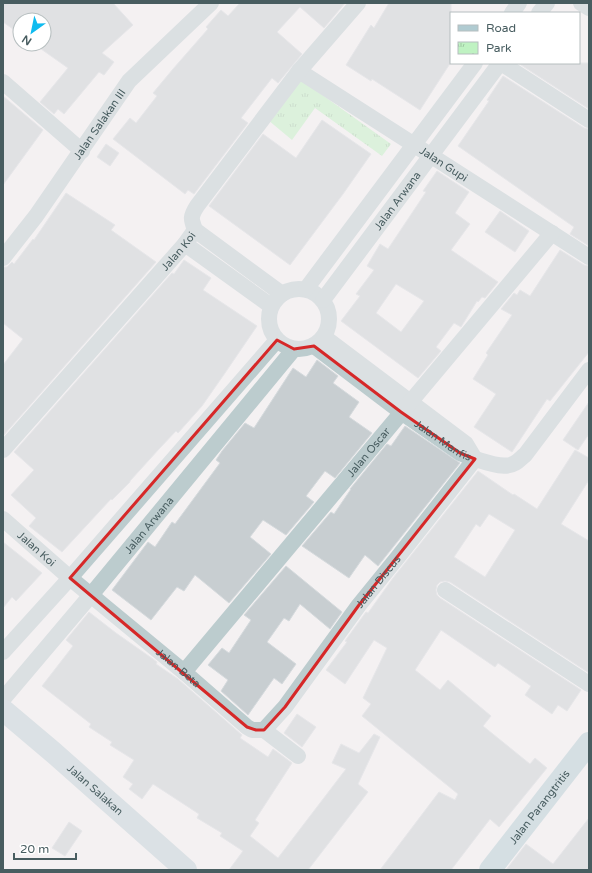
<svg xmlns="http://www.w3.org/2000/svg" width="592" height="873" font-family="'Varela Round',sans-serif">
<style>
.park{fill:url(#park-tufts)}
.building{fill:#c8ced1;stroke:#d5dadd;fill-rule:evenodd}
.lines{fill:none;stroke-linecap:round;stroke-linejoin:round}
.street{stroke:#bcccce;stroke-width:16}
.secondary{stroke:#bccfd4;stroke-width:22}
.primary{stroke:#b0cbd1;stroke-width:22}
.marked{fill:none;stroke:#d62828;stroke-width:3;stroke-linejoin:round}
.labels{text-anchor:middle;dominant-baseline:central;stroke-width:4;stroke-linejoin:round;paint-order:stroke}
.street-label{font-size:11px;fill:#485d60;stroke:#fff}
</style>
<defs>
<pattern id="park-tufts" width="24" height="20" patternUnits="userSpaceOnUse"><rect width="24" height="20" fill="#bff2c2"/><path d="M3 7l-1-3M5 7V3M7 7l1-3M15 17l-1-3M17 17v-4M19 17l1-3" fill="none" stroke="#9dc7a1"/></pattern>
</defs>
<rect width="100%" height="100%" fill="#f4f1f2"/>
<path class="park" d="M300,79L391,144L382,156L315,108L292,140L268,120Z"/>
<path class="building" d="M3,3H113L133,25L102,53L114,62L104,75L99,72L64,114L58,109L54,114L40,102L68,68L34,44H44V20H20V34L3,22Z
M240,3H345L324,28L300,7L277,32L302,54L278,83L272,78L241,118L248,123L194,194L188,190L185,194L113,139L130,118L136,123L157,96L153,93L173,69L208,29L206,27L221,10L228,16Z
M389,3H451V62L420,110L372,79L371,81L346,65L371,25L374,28Z
M518,63H589V109Z
M503,76L584,128L589,129V246L570,234L574,227L458,146L489,101L487,100Z
M3,96L43,130L3,185Z
M322,120L371,154L343,194L290,265L209,206L263,134L296,158Z
M106,144L119,153L110,166L97,157Z
M437,171L469,192L455,213L470,224L451,250L498,282L485,298L482,297L478,302L477,301L461,327L454,323L436,347L441,351L418,378L341,321L360,296L356,294L374,270L367,266L380,244L388,249L426,192L423,191ZM396,284L424,301L401,332L376,313Z
M66,193L115,225L111,230L156,262L3,436V365L23,339L3,323V267H7L12,262L14,264L33,239L34,240Z
M500,211L529,231L515,252L485,232Z
M560,250L584,265L589,266V352L550,401L547,399L512,452L474,427L496,394L473,379L488,355L486,353L512,315L501,309L514,293L517,295L520,290L530,296Z
M184,260L211,278L203,290L257,326L225,373L202,406L178,433L176,431L159,449L130,481V482L112,500L111,499L62,552L29,526L36,518L11,495L34,470L14,452L172,273L174,274Z
M317,360L338,376L333,383L359,402L349,417L372,433L335,478L325,471L306,496L314,502L286,535L263,520L250,537L271,554L229,603L195,575L184,591L177,587L151,620L112,590L148,542L155,547L172,522L175,524L220,463L216,460L222,451L245,423L254,428L293,368L306,377Z
M589,402V434L578,450L563,440Z
M405,426L460,463L378,566L365,555L349,578L302,546L331,512L334,514L351,489H350L387,444L391,446Z
M575,450L589,458V480L561,524L589,541V673L450,582L445,581L440,582L437,585L436,590L437,595L440,598L581,690L567,711L558,705L552,714L525,695L531,686L498,663L495,667L441,630L415,670L440,690L448,680L491,716L483,726L530,764L535,758L547,768L499,827L490,819L451,870H380L439,792L455,800L458,794L362,716L371,704L363,698L387,648L374,640L345,684L326,670L347,642L345,641L366,612L368,613L393,578L478,471L513,495L514,494L537,509ZM489,514L515,530L485,577L454,557L476,524L480,527Z
M3,542L42,573L16,601L12,597L3,608Z
M286,566L342,612L330,629L300,604L289,621L284,618L267,642L296,664L282,684L274,678L248,715L221,691L228,680L208,665L222,648L229,653L251,620L244,615Z
M89,612L116,633L153,659L157,662L156,664L178,679L242,735L240,738L268,757L273,749L292,763L255,820L259,823L250,836L278,858L346,769L332,763L341,744L359,753L374,734L380,737L358,784L368,792L308,870H229L243,851L220,836L222,833L197,818L199,814L153,784L142,799L129,789L133,784L123,777L134,760L110,745L112,742L89,727L91,724L42,686L73,646L66,640Z
M297,714L316,727L302,747L284,733Z
M589,818V870H506L526,844L553,864Z
M69,822L82,831L65,856L52,848Z"/>
<g class="lines">
<g class="street">
<path d="M581,3L589,8"/>
<path d="M512,13L519,3"/>
<path d="M539,13L547,3"/>
<path d="M501,63L589,120"/>
<path id="s1" d="M299,71L589,257"/>
<path d="M3,82L82,151"/>
<path d="M195,230L282,294"/>
<path d="M185,244L271,306"/>
<path id="s2" d="M3,258L36,216L129,81L211,3"/>
<circle cx="299" cy="319" r="30"/>
<path d="M306,289L475,63"/>
<path id="s3" d="M323,300L500,63"/>
<path id="s4" d="M314,346L401,412L460,453L475,459L466,444L324,337"/>
<path id="s5" d="M3,450L185,244L195,230C191,219 190,217 197,206L299,71L358,3"/>
<path id="s6" d="M3,519L70,578L184,672L247,727L252,730H264L285,707L359,605L398,557L475,459C486,462 504,470 515,463C519,461 522,457 525,455L589,370"/>
<path d="M445,590L589,684"/>
<path d="M3,652L70,578L277,340"/>
<path id="s7" d="M184,672L552,233"/>
<path id="s8" d="M3,699L91,595L294,349"/>
<path d="M264,730L298,756"/>
</g>
<path class="secondary" id="s9" d="M3,710L54,753L186,870"/>
<path class="primary" id="s10" d="M490,870L589,743"/>
</g>
<path d="M0 0H592V873H0ZM277,340L294,349L314,346L401,412L460,453L475,459L359,605L285,707L264,730H256L247,727L70,578Z" fill="#f4f1f2" fill-opacity=".55" fill-rule="evenodd"/>
<path class="marked" d="M277,340L294,349L314,346L401,412L460,453L475,459L359,605L285,707L264,730H256L247,727L70,578Z"/>
<g class="labels">
<g class="street-label">
<text stroke="none"><textPath href="#s2" startOffset="165">Jalan Salakan III</textPath></text>
<text stroke="none"><textPath href="#s1" startOffset="172">Jalan Gupi</textPath></text>
<text stroke="none"><textPath href="#s3" startOffset="124">Jalan Arwana</textPath></text>
<text stroke="none"><textPath href="#s5" startOffset="265">Jalan Koi</textPath></text>
<text stroke="none"><textPath href="#s4" startOffset="160">Jalan Manfis</textPath></text>
<text stroke="none"><textPath href="#s7" startOffset="287">Jalan Oscar</textPath></text>
<text stroke="none"><textPath href="#s8" startOffset="227">Jalan Arwana</textPath></text>
<text stroke="none"><textPath href="#s6" startOffset="45">Jalan Koi</textPath></text>
<text stroke="none"><textPath href="#s6" startOffset="526">Jalan Discus</textPath></text>
<text stroke="none"><textPath href="#s6" startOffset="230">Jalan Beta</textPath></text>
<text stroke="none"><textPath href="#s9" startOffset="122">Jalan Salakan</textPath></text>
<text stroke="none"><textPath href="#s10" startOffset="80">Jalan Parangtritis</textPath></text>
</g>
</g>
<rect width="592" height="873" fill="none" stroke="#485d60" stroke-width="8"/>
<rect x="450" y="12" width="130" height="52" fill="#ffffff" stroke="#b6bebf"/>
<rect x="458" y="25" width="20" height="6" fill="#b0cbd1" stroke="#b6bebf"/>
<text x="486" y="32" font-size="12" fill="#485d60">Road</text>
<rect x="458" y="42" width="20" height="12" fill="url(#park-tufts)" stroke="#b6bebf"/>
<text x="486" y="52" font-size="12" fill="#485d60">Park</text>
<g transform="translate(32 32) rotate(213)"><circle r="19" fill="#ffffff" stroke="#b6bebf"/>
<path d="M0-3L7 15L0 10L-7 15Z" fill="#10bbef"/>
<text y="-6" font-size="11" font-weight="bold" text-anchor="middle" fill="#485d60">N</text>
</g>
<path d="M14 853v6h62v-6" fill="none" stroke="#485d60" stroke-width="2"/>
<text x="20" y="853" font-size="12" fill="#485d60" stroke="#ffffff" stroke-width="3" paint-order="stroke">20 m</text>
</svg>
